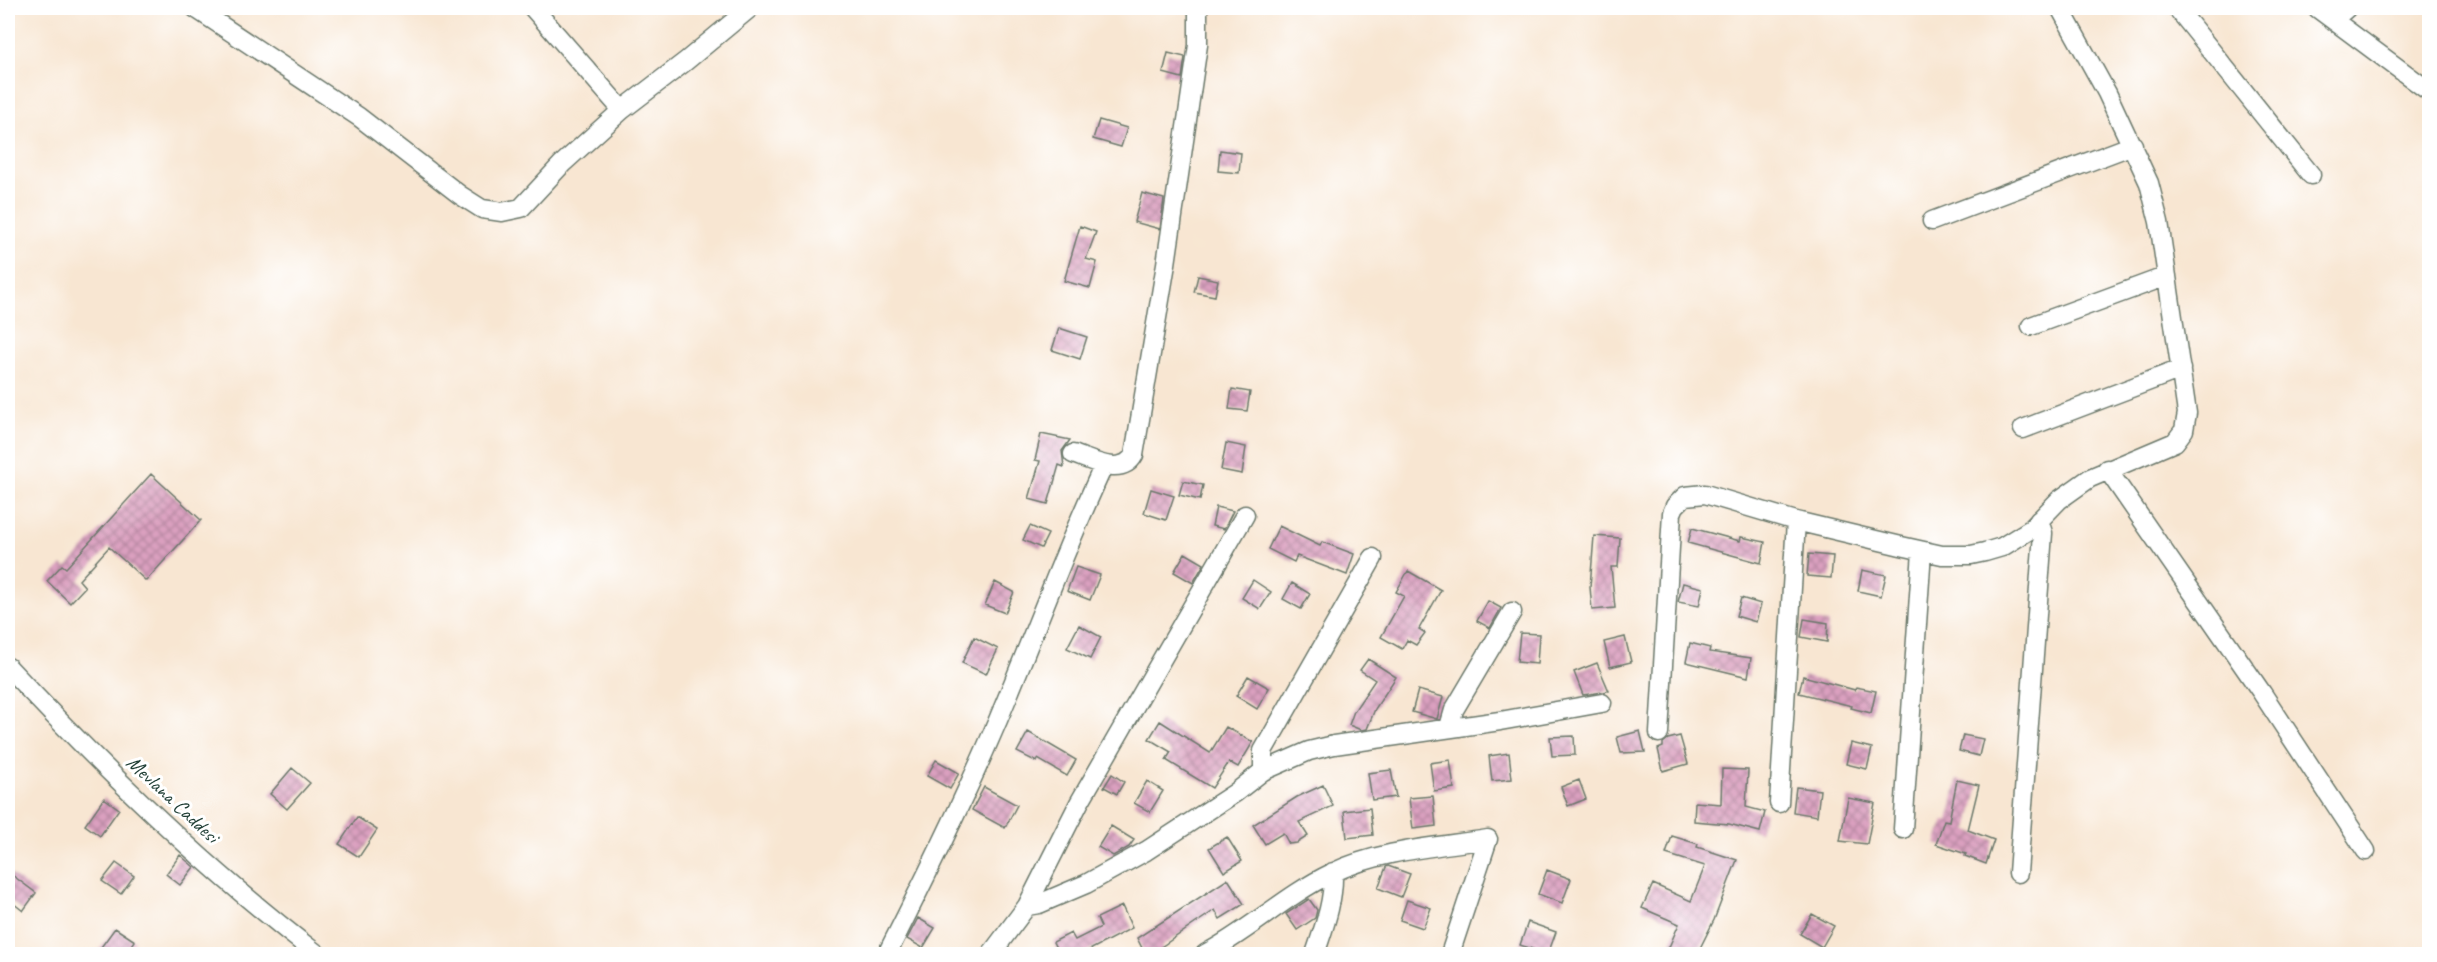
<svg xmlns="http://www.w3.org/2000/svg" width="2437" height="962" font-family="Caveat,sans-serif">
<style>
.building{fill:url(#building-cross-hatch)}
.lines{fill:none;stroke-linecap:round;stroke-linejoin:round}
.minor-casing{stroke:#6b786b;stroke-width:21}
.minor{stroke:#fff;stroke-width:18}
.labels{text-anchor:middle;dominant-baseline:central;stroke-width:6;stroke-linejoin:round;paint-order:stroke}
.street-label{font-size:21px;fill:#1f3d34;stroke:#fff}
</style>
<defs>
<pattern id="building-cross-hatch" width="8" height="8" patternUnits="userSpaceOnUse" patternTransform="scale(1.5)"><rect width="8" height="8" fill="#dba0c0"/><path d="M0 0l8 8M0 8l8-8" fill="none" stroke="#b1849d"/></pattern>
</defs>
<rect width="100%" height="100%" fill="#fff"/>
<filter id="ink" filterUnits="userSpaceOnUse"><feTurbulence type="fractalNoise" baseFrequency=".0167" numOctaves="2"/><feDisplacementMap in="SourceGraphic" scale="12" xChannelSelector="R" yChannelSelector="G"/><feConvolveMatrix kernelMatrix="1 2 1 2 8 2 1 2 1" color-interpolation-filters="sRGB"/></filter>
<filter id="wash" filterUnits="userSpaceOnUse"><feTurbulence type="fractalNoise" baseFrequency=".008" numOctaves="4" result="noise"/><feDisplacementMap in="SourceGraphic" scale="24" xChannelSelector="R" yChannelSelector="G"/><feGaussianBlur stdDeviation="1.35" result="paint"/><feColorMatrix in="noise" values="0 0 0 0 0 0 0 0 0 0 0 0 0 0 0 0 0 1.4 0 .05"/><feComposite in="paint" operator="in"/></filter>
<g filter="url(#wash)">
<rect width="100%" height="100%" fill="#f8e6d2"/>
<g id="blocks">
<path class="building" d="M1168,53L1185,57L1182,78L1163,73Z
M1099,120L1127,128L1121,147L1093,139Z
M1220,150L1241,153L1239,173L1218,171Z
M1142,193L1164,199L1160,229L1134,222Z
M1080,226L1096,232L1086,259L1097,262L1090,288L1064,281Z
M1198,276L1218,280L1215,296L1194,292Z
M1059,328L1087,337L1080,359L1052,350Z
M1232,389L1250,392L1247,411L1229,409Z
M1041,434L1070,440L1062,451L1064,467L1059,465L1048,504L1029,499L1040,461L1035,460Z
M1226,443L1246,447L1242,474L1221,470Z
M151,474L201,520L146,581L109,547L79,580L85,587L70,603L47,581L62,565L66,568Z
M1183,481L1203,485L1200,500L1179,495Z
M1151,489L1174,496L1166,520L1144,513Z
M1216,507L1233,511L1224,529L1212,526Z
M1030,526L1048,534L1041,548L1023,540Z
M1279,526L1320,546L1322,542L1354,554L1347,575L1297,556L1294,562L1268,549Z
M1692,528L1740,541L1741,537L1765,542L1761,563L1688,543Z
M1594,536L1620,538L1618,567H1611L1615,608L1592,610L1590,587Z
M1185,553L1204,564L1193,583L1174,572Z
M1809,554L1833,556L1831,578L1807,576Z
M1076,567L1100,575L1090,600L1067,591Z
M1862,570L1886,575L1881,596L1858,591Z
M1408,571L1441,590L1419,629L1425,633L1416,645L1407,640L1402,649L1381,637L1404,596L1396,592Z
M1253,580L1271,592L1260,609L1242,598Z
M995,582L1014,592L1005,613L985,605Z
M1292,583L1310,594L1301,609L1283,599Z
M1683,583L1703,588L1699,606L1678,602Z
M1741,598L1761,604L1756,622L1736,616Z
M1488,601L1501,608L1490,628L1477,621Z
M1804,619L1828,623L1827,642L1801,637Z
M1079,625L1101,637L1090,659L1067,648Z
M1520,633L1539,634L1537,664L1517,662Z
M974,637L998,649L986,674L962,663Z
M1625,637L1631,662L1610,667L1604,642Z
M1690,643L1710,648L1709,652L1751,658L1748,677L1686,662Z
M1368,659L1396,677L1375,709L1367,729L1361,730L1349,725L1354,711L1375,680L1360,670Z
M1597,663L1609,691L1583,695L1574,672Z
M1248,676L1269,688L1257,709L1236,696Z
M1803,676L1855,690L1856,687L1876,691L1871,713L1851,708L1852,706L1799,693Z
M1418,690L1443,697L1437,719L1412,712Z
M1160,721L1210,753L1226,727L1253,742L1238,767L1229,762L1212,788L1166,760L1171,752L1149,739Z
M1640,731L1645,752L1621,753L1617,737Z
M1028,732L1076,760L1067,776L1038,759L1037,762L1017,752Z
M1963,735L1983,739L1979,756L1959,751Z
M1574,736L1575,755L1552,756L1550,737Z
M1680,736L1688,764L1663,771L1658,749L1663,747V743L1668,739Z
M1851,743L1872,748L1867,769L1846,764Z
M1509,753L1512,779L1492,781L1489,756Z
M936,760L959,773L950,789L927,776Z
M1450,760L1454,788L1434,791L1430,763Z
M292,768L310,783L287,809L270,794Z
M1722,769L1748,770L1746,807L1765,812L1760,832L1729,824L1694,821L1695,802L1721,804Z
M1391,770L1396,797L1372,800L1368,773Z
M1112,774L1124,782L1117,794L1104,787Z
M1579,780L1586,799L1568,806L1561,787Z
M1957,780L1979,785L1968,830L1994,840L1986,864L1965,856L1966,854L1936,844L1944,820L1949,821Z
M1147,781L1163,791L1150,812L1134,803Z
M1323,785L1333,806L1299,822L1308,836L1297,843L1289,844L1283,833L1265,844L1253,825L1297,797Z
M984,787L1017,805L1005,828L972,810Z
M1796,787L1820,790L1817,816L1793,812Z
M1433,796L1436,826L1413,829L1409,798Z
M104,798L119,809L100,836L85,825Z
M1848,798L1875,803L1867,844L1840,841Z
M1370,808L1373,835L1347,838L1344,811Z
M357,817L377,830L359,857L339,844Z
M1111,826L1134,840L1129,847L1113,856L1098,847Z
M1672,836L1698,844L1697,847L1737,860L1714,920L1697,954H1666L1679,924L1642,908L1653,884L1691,901L1705,866L1666,854Z
M1227,837L1242,861L1224,872L1209,848Z
M180,855L194,867L180,885L166,874Z
M116,863L134,876L121,894L102,881Z
M1388,866L1410,874L1401,897L1378,888L1386,867Z
M1547,870L1571,879L1562,903L1538,894Z
M8,872L36,893L23,911L8,899Z
M1228,879L1244,904L1220,919L1215,910L1161,947L1165,954H1145L1137,938Z
M1309,899L1317,910L1315,918L1297,930L1286,914Z
M1407,900L1431,908L1423,928L1400,920Z
M1122,906L1132,928L1082,954H1048L1057,950L1053,942L1071,933L1075,940L1101,927L1097,918Z
M1812,914L1834,926L1822,947L1800,934Z
M918,918L935,928L923,948L907,939Z
M1528,922L1556,932L1548,954L1520,945Z
M115,928L135,941L126,954H96Z"/>
</g>
</g>
<g filter="url(#ink)">
<use href="#blocks" fill-opacity="0" stroke="#6b786b" stroke-width="1.5"/>
<g class="lines">
<g class="minor-casing">
<path id="minor" d="M195,8L359,117L460,195L482,209L502,212L521,208L562,164L622,110L686,61L750,8
M533,8L622,110
M2177,8L2311,175
M2317,8L2430,92
M2333,20L2347,8
M1932,221L2133,145
M2031,326L2167,276
M2023,429L2181,369
M1073,454C1091,460 1122,477 1134,455L1166,264L1198,45V8
M2107,469L2262,693L2366,851
M8,667C103,769 206,869 317,954
M1449,727L1454,710L1512,612
M1659,733L1672,513L1675,506L1685,496L1705,494L1796,521L1901,546L1942,555H1971L1985,552L2002,547L2031,529L2059,500L2090,478L2175,442L2184,430L2187,413L2159,222L2149,183L2107,93L2060,8
M1263,771V751L1373,558
M1779,803L1796,521
M1903,829L1922,551
M2018,873L2043,533L2039,520
M1027,906L1039,904L1086,884L1146,851L1235,793L1263,771L1309,751L1334,745L1500,721L1602,703
M887,954C926,877 964,800 998,720C1034,635 1065,548 1104,465
M991,954L1027,906L1079,803L1245,515
M1205,954C1249,931 1286,895 1332,873C1380,850 1437,847 1488,839L1450,954
M1315,954C1324,927 1334,902 1333,872"/>
</g>
<use href="#minor" class="minor"/>
</g>
</g>
<g class="labels">
<g class="street-label">
<text transform="translate(173 799) rotate(43)">Mevlana Caddesi</text>
</g>
</g>
<rect width="2437" height="962" fill="none" stroke="#fff" stroke-width="30"/>
</svg>
